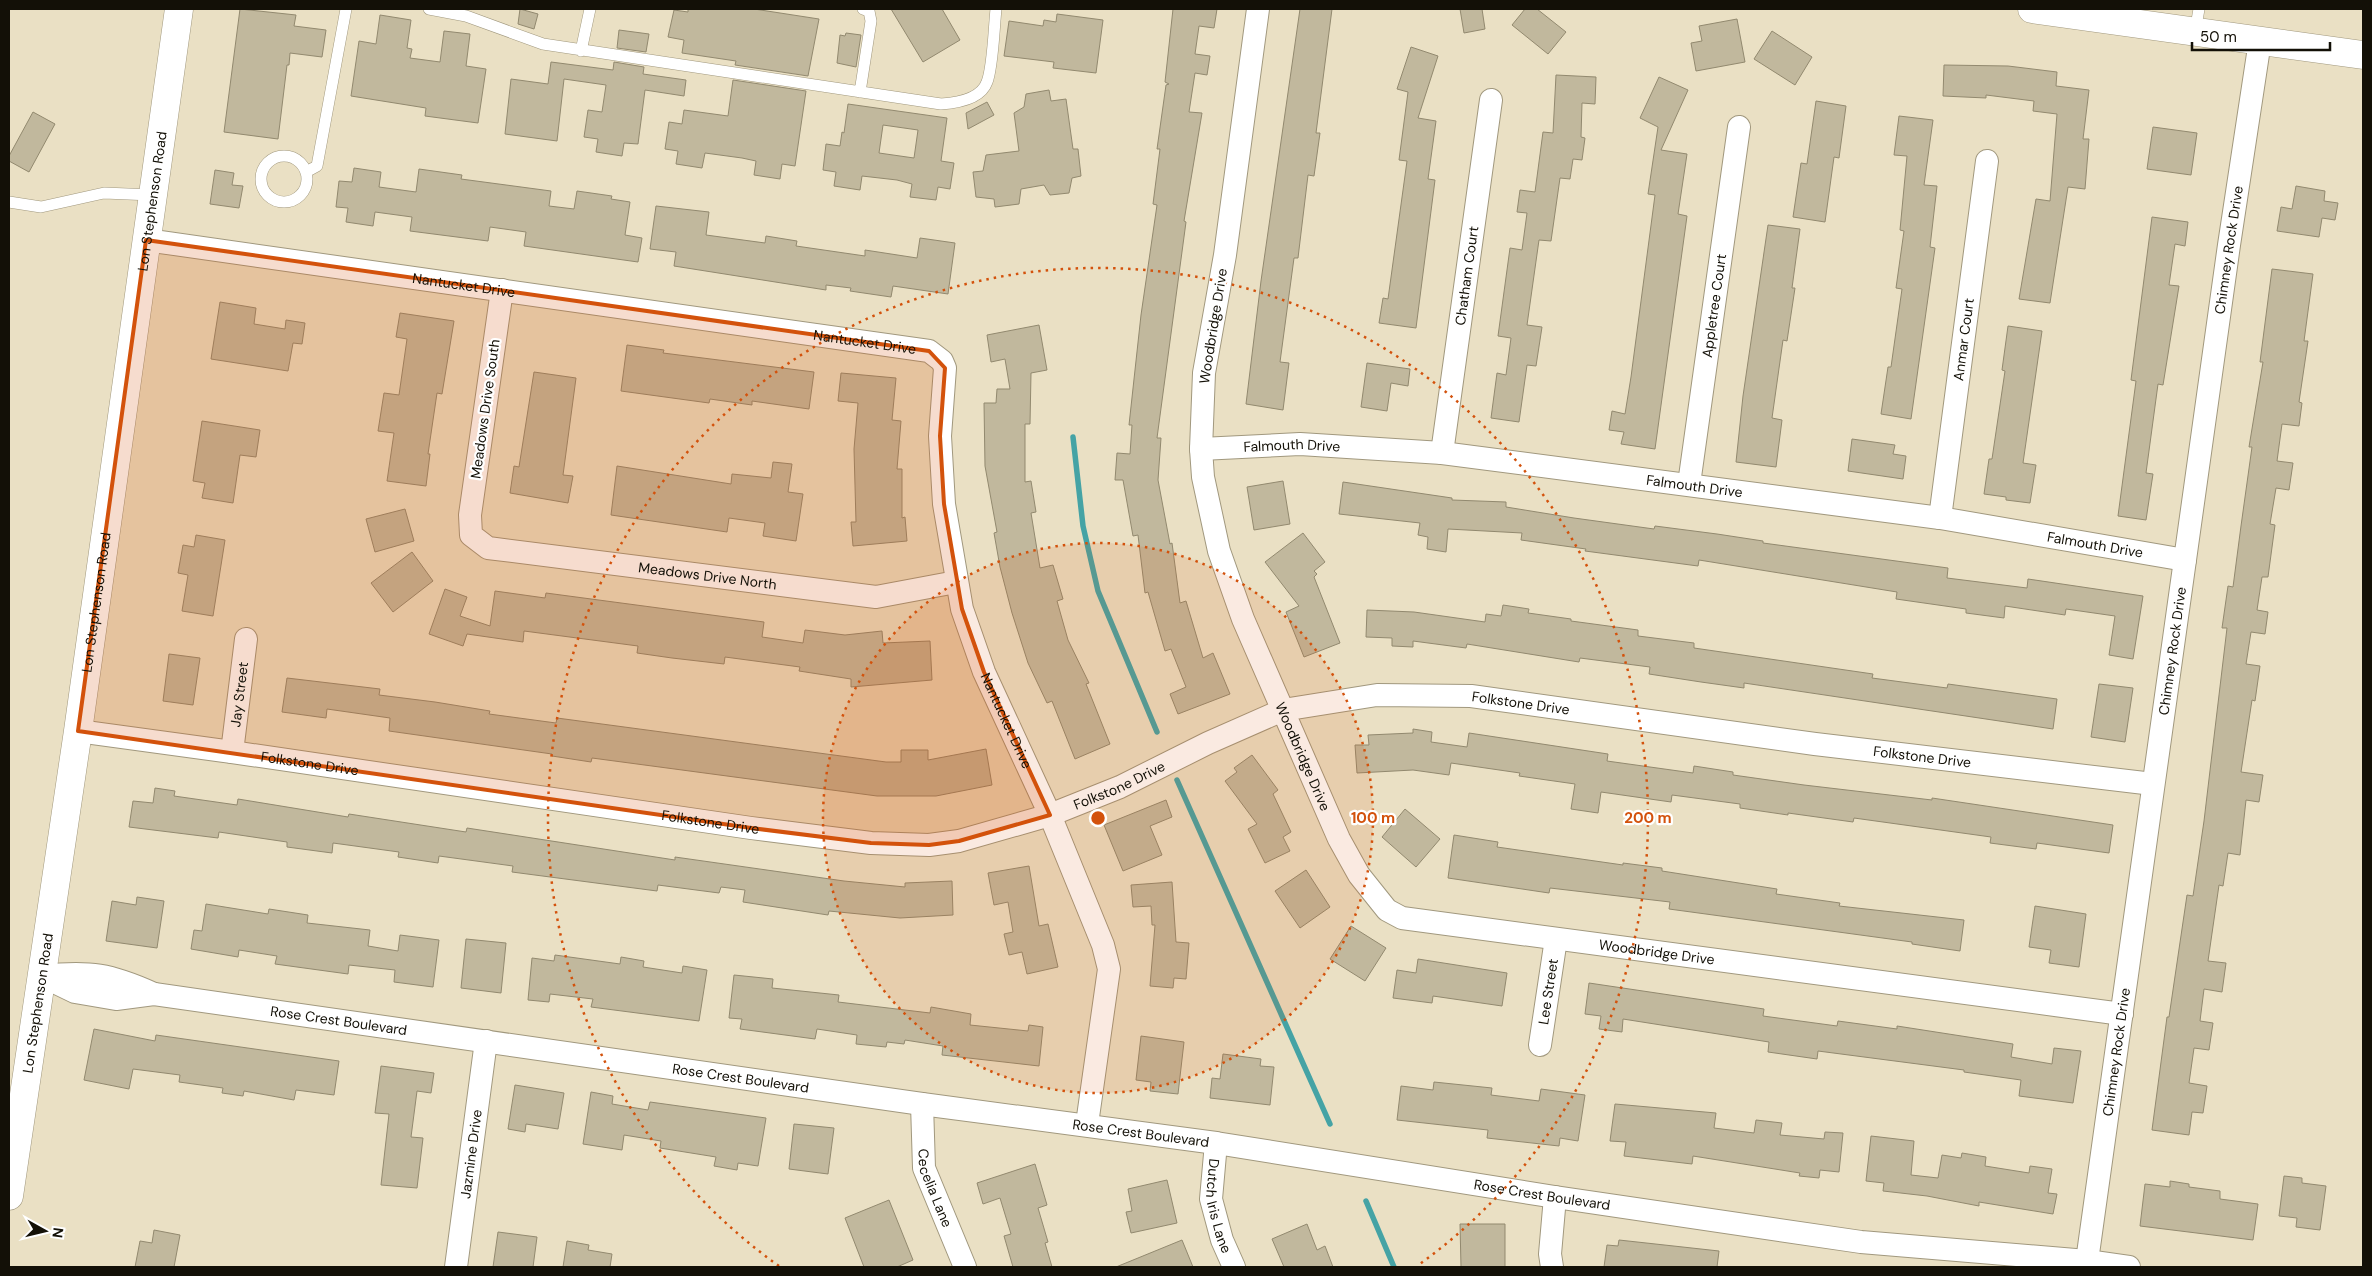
<svg xmlns="http://www.w3.org/2000/svg" width="2372" height="1276" font-family="'DM Sans',sans-serif">
<style>
.lines{fill:none;stroke-linecap:round;stroke-linejoin:round}
.stream{stroke:#45a3a5;stroke-width:5.5}
.building{fill:#c1b89d;stroke:#92896f;fill-rule:evenodd}
.service-casing{stroke:#a1987e;stroke-width:12}
.minor-casing{stroke:#a1987e;stroke-width:24}
.tertiary-casing{stroke:#a1987e;stroke-width:29}
.secondary-casing{stroke:#a1987e;stroke-width:29}
.service{stroke:#fff;stroke-width:11}
.minor{stroke:#fff;stroke-width:22}
.tertiary{stroke:#fff;stroke-width:28}
.secondary{stroke:#fff;stroke-width:28}
.marked{fill:#d3520c;fill-opacity:0.2;stroke:#d3520c;stroke-width:4;stroke-linejoin:round}
.ring{fill:none;stroke:#d3520c;stroke-width:2.5;stroke-dasharray:2.5 5}
.labels{text-anchor:middle;dominant-baseline:central;stroke-width:4.5;stroke-linejoin:round;paint-order:stroke}
.street-label{font-size:14px;fill:#131007;stroke:#fff}
.centre{fill:#d3520c;stroke:#fff;stroke-width:2.5}
.ring-label{font-size:15px;text-anchor:middle;font-weight:bold;fill:#d3520c;stroke:#fff;stroke-width:4.5;stroke-linejoin:round;paint-order:stroke}
</style>
<rect width="100%" height="100%" fill="#eae0c4"/>
<g class="lines">
<path class="stream" d="M1073,437L1083,526L1098,591L1157,732
M1177,780L1330,1124
M1366,1201L1394,1267"/>
</g>
<path class="building" d="M240,9L296,15L294,26L326,30L322,57L290,53L289,65H287L278,139L224,132Z
M520,9L538,14L534,29L518,24Z
M688,9H754L819,19L808,76L735,65L736,61L682,53L684,40L668,37L674,10L688,12Z
M891,9H942L960,40L923,62Z
M1173,9H1217L1214,28L1199,26L1195,54L1210,56L1207,75L1195,73L1189,112L1202,113L1184,221L1186,222L1157,438H1161L1158,480L1170,544L1172,543L1180,603L1186,601L1203,658L1213,653L1230,694L1178,714L1170,694L1186,687L1171,649L1165,651L1148,592L1145,593L1138,535L1133,536L1123,480H1115L1117,453L1130,454L1132,425H1129L1141,315L1157,205L1153,204L1160,149H1157L1166,85L1169,84L1165,82Z
M1300,9H1332L1316,133H1320L1314,176L1308,175L1298,258H1294L1280,362L1289,363L1283,410L1246,404L1261,281Z
M1460,9H1482L1485,29L1464,33Z
M1525,9H1537L1566,32L1548,54L1512,25Z
M1057,14L1103,20L1096,73L1053,68L1054,62L1004,56L1009,21L1043,26L1044,20L1056,22Z
M380,15L411,20L407,48L412,49L410,58L440,62L444,31L470,34L466,66L486,69L478,123L425,116L426,108L351,96L359,41L376,44Z
M1737,19L1745,62L1696,71L1691,43L1702,41L1699,26Z
M619,30L649,34L646,52L617,48Z
M1772,31L1812,57L1795,85L1754,59Z
M846,33L861,35L856,67L837,63L840,35L845,36Z
M1411,47L1438,56L1418,118L1436,121L1428,179L1435,180L1416,328L1379,323L1383,298L1388,299L1407,161L1399,160L1408,92L1397,89Z
M551,62L613,70L614,62L644,67L643,74L686,80L684,96L645,90L638,144L624,143L622,156L596,152L598,139L584,137L588,110L602,112L606,85L564,79L557,141L505,134L511,79L548,84Z
M1944,65L2008,66L2057,72L2056,86L2089,90L2083,139H2089L2085,189L2068,187L2050,303L2019,299L2036,199L2050,201L2057,114L2033,111L2034,101L1986,95V98L1943,96Z
M1556,75L1596,77L1595,104L1582,103L1581,137L1585,138L1582,160L1573,159L1570,179L1560,178L1551,241L1539,240L1527,325L1542,327L1536,366L1527,365L1519,422L1491,418L1497,373L1506,375L1511,338L1498,336L1510,248L1522,250L1527,213L1517,212L1520,190L1535,192L1543,132L1553,133Z
M1659,77L1688,90L1661,150L1687,154L1678,214L1687,216L1655,449L1621,444L1624,432L1609,430L1612,411L1625,414L1631,377L1655,195L1648,194L1658,127L1640,118Z
M733,80L806,91L795,166L782,164L780,179L754,175L756,161L742,158L705,153L702,168L676,164L678,151L665,149L669,122L682,124L684,110L728,116Z
M1049,90L1051,101L1066,99L1073,149H1078L1081,176L1072,178L1069,193L1050,195L1044,185L1021,189L1019,204L995,207L994,199L976,197L973,172L983,171L986,155L1019,151L1014,113L1024,107L1026,94Z
M1816,101L1846,106L1839,158L1834,157L1825,222L1793,217L1801,163L1807,164Z
M987,102L994,115L968,129L966,113Z
M848,104L947,118L941,161L954,163L950,189L938,187L936,200L910,197L912,184L897,180L862,176L860,190L834,186L836,172L823,170L826,144L840,146L842,132L844,133ZM883,125L918,130L914,158L879,153Z
M33,112L55,124L29,172L9,161V156Z
M1899,116L1933,120L1924,185L1937,186L1930,247L1935,248L1911,419L1881,414L1888,367H1891L1902,289L1896,288L1904,231L1900,230L1907,156L1894,155Z
M2153,127L2197,133L2191,175L2147,169Z
M354,168L381,172L379,187L416,192L419,169L462,175L461,179L551,191L549,206L574,209L577,191L612,196L611,199L630,202L625,235L642,238L638,262L524,246L526,232L490,227L488,241L410,231L412,217L375,212L373,226L346,222L348,208L336,207L339,181L352,182Z
M215,170L234,173L232,185L243,186L239,208L210,204Z
M2296,186L2325,191L2324,201L2338,203L2335,220L2322,218L2319,237L2277,231L2281,207L2292,209Z
M656,206L709,212L706,235L765,243L766,236L797,241L796,246L865,256V250L917,258L920,238L955,243L948,294L893,286L891,297L850,291L851,288L826,285V290L674,266L676,252L650,249Z
M2152,217L2188,222L2185,246L2175,244L2169,285L2179,286L2163,385L2158,384L2146,473L2153,474L2146,520L2118,516L2136,381L2131,380Z
M1768,225L1800,229L1792,288H1795L1787,341L1783,340L1772,418L1782,420L1776,467L1736,462L1743,396Z
M2272,269L2313,274L2304,341H2308L2299,402L2302,403L2299,426L2282,424L2277,461L2293,463L2289,490L2276,488L2270,524L2275,525L2268,577H2262L2257,610L2268,612L2265,634L2251,632L2246,664L2260,666L2255,701L2252,700L2241,772L2263,775L2259,802L2246,800L2240,855L2228,853L2223,886L2219,885L2208,961L2226,963L2222,992L2204,989L2200,1021L2213,1023L2209,1050L2194,1048L2189,1083L2207,1086L2203,1113L2192,1112L2189,1135L2152,1130L2167,1017H2169L2187,895L2193,896L2204,821L2227,628H2222L2228,586L2233,587L2241,526L2252,447H2249L2263,362H2260Z
M220,302L256,308L254,324L285,329L286,320L305,323L302,344L293,343L288,371L211,359Z
M400,313L454,321L442,394L437,393L428,454H430L426,486L387,481L394,433L378,431L384,393L399,395L407,339L396,337Z
M1039,325L1047,370L1031,373L1030,424H1025V482L1031,481L1036,512L1031,513L1040,568L1053,565L1063,599L1057,601L1068,640L1089,683L1086,684L1110,744L1075,759L1052,701L1047,703L1028,663L1012,613L1000,567L994,533L997,532L985,466L984,403H996L997,389H1010L1005,359L991,362L987,335Z
M2008,326L2042,331L2023,463L2036,465L2030,503L2006,500V497L1984,494L1989,459H1992L2005,371L2002,370Z
M627,345L664,350L663,353L814,372L809,409L752,401V405L710,399L709,403L621,391Z
M1367,363L1410,369L1408,386L1391,383L1387,411L1361,407Z
M534,372L576,378L563,475L573,476L568,503L510,493L514,466L519,467Z
M841,373L896,378L892,420L901,421L897,469H902V518L905,517L907,541L853,546L851,522H856L854,449L858,403L838,401Z
M202,421L260,430L256,457L240,455L233,503L202,498L205,483L193,481Z
M1852,439L1895,445L1893,454L1906,456L1903,479L1848,471Z
M773,462L792,464L788,492L803,494L796,541L763,536L765,523L729,518L727,532L611,515L617,466L731,484L732,474L771,478Z
M1283,481L1290,524L1254,530L1247,487Z
M1343,482L1452,498V500L1506,502V507L1574,518L1654,529L1655,526L1717,534L1763,541V543L1948,568L1947,578L2027,588L2028,579L2143,596L2133,659L2109,655L2115,616L2066,609L2065,615L2005,606L2004,618L1966,613V609L1896,599L1897,592L1699,560L1698,566L1585,551L1586,549L1521,540L1522,533L1448,529L1446,552L1427,549L1428,537L1418,535L1420,523L1339,514Z
M405,509L414,541L375,552L366,519Z
M1303,533L1325,562L1314,571L1317,574L1314,577L1340,643L1304,657L1286,612L1299,606L1265,562Z
M196,535L225,540L213,616L182,611L188,575L178,573L183,545L194,547Z
M412,552L433,581L393,612L371,583Z
M445,589L467,597L460,616L490,626L495,591L545,598L546,593L764,622L762,637L803,643L805,630L845,635L882,631L883,643L930,641L932,680L851,687V679L799,671L800,667L725,657L724,664L672,658L637,653L638,646L524,631L523,642L467,634L463,646L429,634Z
M1503,605L1529,609L1528,613L1571,619V621L1638,630V636L1694,643V648L1873,674L1872,678L1947,688L1948,684L2057,699L2053,729L1744,683V688L1701,682L1649,674L1650,667L1580,658L1579,662L1467,644L1466,648L1413,641V647L1392,646V638L1366,637L1367,610L1414,612L1485,622L1486,614L1501,616Z
M169,654L200,658L193,705L163,701Z
M287,678L380,689L379,695L435,702L490,711L489,714L556,723L557,718L886,762H901V750H928V760L986,749L992,785L936,796H877L592,758L591,762L552,756V754L389,731L390,718L327,709L326,718L282,712Z
M2099,684L2133,688L2125,742L2091,737Z
M1413,729L1432,732L1431,742L1467,747L1469,733L1608,754L1607,761L1693,773L1694,766L1733,772V775L1804,785L1932,800V798L2113,825L2109,853L2037,843L2036,849L1990,843L1991,837L1854,818L1853,822L1788,813V815L1740,808V804L1672,795L1671,802L1601,792L1598,813L1571,809L1575,784L1519,776L1520,773L1451,763L1449,775L1413,770L1357,773L1355,745H1369L1368,735L1413,733Z
M1252,755L1278,790L1273,794L1291,832L1283,837L1290,851L1265,863L1248,829L1257,824L1225,781L1237,772L1234,768Z
M155,788L175,791L174,796L237,805L238,799L348,817L349,814L466,832L467,828L675,860V857L844,881L905,887V883L952,881L953,915L900,918L829,911L828,915L743,902L745,890L721,887L719,893L658,885L657,891L512,872L513,866L439,856L438,863L398,857L399,852L333,843L332,853L287,847V842L219,832L218,838L129,827L133,801L153,803Z
M1166,800L1172,817L1150,826L1162,855L1123,871L1104,825Z
M1405,809L1440,839L1416,867L1382,837Z
M1454,835L1498,842L1497,847L1623,865V863L1662,868V871L1777,889L1776,894L1840,903L1839,906L1964,920L1960,951L1912,944V942L1669,909L1670,902L1550,888L1549,893L1448,878Z
M1029,866L1039,926L1048,924L1058,967L1027,974L1022,952L1009,955L1004,934L1013,932L1008,902L994,905L988,873Z
M1306,870L1330,907L1300,928L1275,891Z
M1172,882L1176,942L1189,943L1186,979L1174,978L1173,988L1150,986L1155,925H1152L1151,906L1133,907L1131,885Z
M137,897L164,901L157,948L106,941L112,901L136,905Z
M206,904L268,914L269,909L308,915L307,923L370,930L368,946L398,951L400,935L439,940L433,987L394,982L395,970L349,965L348,974L275,964L277,956L239,950L238,957L191,949L194,930L202,931Z
M2035,906L2086,914L2079,967L2049,963L2051,950L2029,947Z
M1351,926L1386,948L1365,981L1330,959Z
M466,939L506,943L501,993L461,988Z
M555,955L620,964L621,957L644,961L643,967L682,973L683,966L707,970L699,1021L591,1007L593,999L550,994L549,1002L528,1000L532,958L554,961Z
M1418,959L1507,973L1502,1006L1433,996L1432,1003L1393,998L1397,970L1416,973Z
M734,975L773,979L772,988L839,995L838,1002L930,1013L931,1007L971,1014L970,1025L1028,1031L1029,1025L1043,1027L1039,1066L942,1055L943,1046L905,1040L904,1044L887,1042L886,1047L856,1044L857,1035L817,1029L815,1039L740,1029L742,1019L729,1018Z
M1589,983L1764,1009L1763,1016L1837,1026L1838,1021L1897,1029V1026L2013,1044L2011,1057L2052,1064L2054,1048L2081,1051L2073,1103L2019,1096L2021,1080L1964,1072V1070L1818,1051L1817,1059L1768,1052L1769,1042L1623,1019L1622,1032L1599,1029L1601,1016L1585,1014Z
M94,1029L155,1041L156,1035L339,1061L334,1095L296,1090L294,1100L244,1091L243,1096L222,1093L223,1088L179,1082L180,1075L133,1069L129,1089L84,1080Z
M1141,1036L1184,1042L1178,1094L1150,1091L1151,1082L1136,1080Z
M1223,1054L1261,1059L1260,1066L1274,1067L1270,1105L1210,1098L1212,1078L1220,1079Z
M381,1066L434,1073L431,1093L417,1091L411,1137L423,1138L417,1188L381,1185L389,1114L375,1113Z
M1434,1082L1492,1088L1491,1095L1539,1101L1541,1089L1585,1095L1578,1141L1560,1138L1559,1146L1487,1138L1488,1130L1397,1120L1401,1086L1433,1090Z
M515,1085L564,1093L558,1129L526,1124L525,1132L508,1129Z
M591,1092L613,1096L612,1104L648,1110L650,1102L766,1118L758,1166L738,1163L737,1170L714,1166L716,1157L660,1148L661,1141L624,1135L622,1150L583,1144Z
M1615,1104L1716,1113L1714,1128L1754,1133L1756,1120L1782,1123L1780,1135L1824,1139L1825,1132L1843,1133L1839,1172L1820,1170L1819,1178L1799,1176L1800,1173L1693,1156L1692,1164L1624,1156L1626,1142L1610,1141Z
M794,1124L834,1128L828,1174L789,1169Z
M1871,1136L1914,1141L1911,1175L1938,1178L1942,1155L1961,1158L1962,1153L1986,1157L1985,1166L2029,1173L2030,1166L2052,1169L2048,1193L2057,1194L2053,1214L1979,1202V1206L1927,1196L1883,1191L1884,1183L1866,1181Z
M1035,1164L1047,1205L1038,1208L1048,1242L1045,1243L1052,1267H1013L1004,1236L1011,1234L1000,1198L983,1204L977,1183Z
M2284,1176L2302,1178V1183L2326,1186L2320,1230L2296,1227L2297,1218L2279,1216Z
M1167,1180L1177,1223L1131,1233L1126,1212L1132,1211L1128,1189Z
M2170,1181L2189,1184V1187L2220,1191V1199L2258,1204L2253,1240L2140,1226L2145,1184L2170,1187Z
M889,1200L913,1260L897,1267H864L845,1218Z
M1307,1224L1317,1250L1325,1246L1333,1267H1284L1272,1239Z
M1460,1224H1505V1267H1461Z
M154,1230L180,1235L174,1267H135L140,1241L152,1243Z
M498,1232L537,1237L533,1267H493Z
M1182,1240L1193,1267H1116Z
M1619,1240L1719,1251L1717,1267H1604L1607,1245L1618,1246Z
M567,1241L589,1245L588,1250L612,1254L610,1267H563Z"/>
<g class="lines">
<g class="service-casing">
<path id="service" d="M429,9L466,16L543,44L941,104C956,103 981,99 987,82C993,67 994,27 996,9
M2195,32L2199,9
M581,51L590,9
M860,92L871,21L869,11L863,9
M261 179a23 23 0 1 1 46 0a23 23 0 1 1-46 0Z
M306,172L317,166L346,9
M9,202L41,207L104,193L152,195"/>
</g>
<g class="minor-casing">
<g id="minor">
<path id="s1" d="M1258,9L1225,255L1204,373L1201,449L1203,477L1219,551L1243,619L1339,839L1359,875L1387,910L1402,918L2122,1014"/>
<path id="s2" d="M146,240L929,351L942,361L945,368L940,436L944,504L962,609L984,672L1050,815L1103,945L1109,969L1087,1124"/>
<path id="s3" d="M502,290L470,515L471,535L488,548L876,597L956,582"/>
<path id="s4" d="M1201,449L1300,444L1442,453L1940,518L2185,560"/>
<path id="s5" d="M1442,453L1491,100"/>
<path id="s6" d="M1689,484L1739,127"/>
<path id="s7" d="M1940,518L1987,161"/>
<path id="s8" d="M78,731L232,752L751,828L871,843L929,845L959,841L1050,815L1120,787L1208,743L1283,710L1377,695L1471,696L1815,744L2153,784"/>
<path id="s9" d="M232,752L246,639"/>
<path id="s10" d="M42,976C90,971 110,974 154,994L922,1104L1216,1143L1555,1197L1861,1242L2087,1261L2129,1267"/>
<path d="M42,976L75,992L116,999L154,994"/>
<path id="s11" d="M1540,1045L1556,939"/>
<path id="s12" d="M922,1104L924,1168L965,1267"/>
<path id="s13" d="M1216,1143L1211,1199L1222,1240L1234,1267"/>
<path id="s14" d="M2087,1261L2229,245L2260,41"/>
<path id="s15" d="M456,1267L486,1041"/>
<path d="M1552,1267L1550,1254L1555,1197"/>
</g>
</g>
<g class="tertiary-casing">
<g id="tertiary">
<path id="s16" d="M9,1196L78,731L179,9"/>
</g>
</g>
<g class="secondary-casing">
<path id="secondary" d="M2032,9L2363,55"/>
</g>
<use href="#service" class="service"/>
<use href="#minor" class="minor"/>
<use href="#tertiary" class="tertiary"/>
<use href="#secondary" class="secondary"/>
</g>
<path class="marked" d="M146,240L929,351L945,368L940,436L944,504L962,609L984,672L1050,815L959,841L929,845L871,843L751,828L78,731Z"/>
<circle cx="1098" cy="818" r="275" fill="#d3520c" fill-opacity=".12"/>
<g class="ring">
<circle cx="1098" cy="818" r="275"/>
<path d="M779 1266A550 550 0 1 1 1417 1266"/>
</g>
<g class="labels">
<g class="street-label">
<text stroke="none"><textPath href="#s16" startOffset="1005">Lon Stephenson Road</textPath></text>
<text stroke="none"><textPath href="#s14" startOffset="1021">Chimney Rock Drive</textPath></text>
<text stroke="none"><textPath href="#s5" startOffset="179">Chatham Court</textPath></text>
<text stroke="none"><textPath href="#s2" startOffset="321">Nantucket Drive</textPath></text>
<text stroke="none"><textPath href="#s6" startOffset="180">Appletree Court</textPath></text>
<text transform="translate(1213 326) rotate(-81)">Woodbridge Drive</text>
<text stroke="none"><textPath href="#s7" startOffset="180">Anmar Court</textPath></text>
<text stroke="none"><textPath href="#s2" startOffset="726">Nantucket Drive</textPath></text>
<text transform="translate(485 409) rotate(-82)">Meadows Drive South</text>
<text stroke="none"><textPath href="#s4" startOffset="91">Falmouth Drive</textPath></text>
<text stroke="none"><textPath href="#s4" startOffset="496">Falmouth Drive</textPath></text>
<text stroke="none"><textPath href="#s4" startOffset="901">Falmouth Drive</textPath></text>
<text stroke="none"><textPath href="#s3" startOffset="490">Meadows Drive North</textPath></text>
<text stroke="none"><textPath href="#s16" startOffset="600">Lon Stephenson Road</textPath></text>
<text stroke="none"><textPath href="#s14" startOffset="616">Chimney Rock Drive</textPath></text>
<text stroke="none"><textPath href="#s9" startOffset="58">Jay Street</textPath></text>
<text stroke="none"><textPath href="#s8" startOffset="1479">Folkstone Drive</textPath></text>
<text stroke="none"><textPath href="#s2" startOffset="1178">Nantucket Drive</textPath></text>
<text stroke="none"><textPath href="#s1" startOffset="770">Woodbridge Drive</textPath></text>
<text stroke="none"><textPath href="#s8" startOffset="1884">Folkstone Drive</textPath></text>
<text stroke="none"><textPath href="#s8" startOffset="234">Folkstone Drive</textPath></text>
<text stroke="none"><textPath href="#s8" startOffset="1059">Folkstone Drive</textPath></text>
<text stroke="none"><textPath href="#s8" startOffset="639">Folkstone Drive</textPath></text>
<text stroke="none"><textPath href="#s1" startOffset="1220">Woodbridge Drive</textPath></text>
<text stroke="none"><textPath href="#s11" startOffset="54">Lee Street</textPath></text>
<text stroke="none"><textPath href="#s16" startOffset="195">Lon Stephenson Road</textPath></text>
<text stroke="none"><textPath href="#s10" startOffset="302">Rose Crest Boulevard</textPath></text>
<text stroke="none"><textPath href="#s14" startOffset="211">Chimney Rock Drive</textPath></text>
<text stroke="none"><textPath href="#s10" startOffset="708">Rose Crest Boulevard</textPath></text>
<text stroke="none"><textPath href="#s10" startOffset="1112">Rose Crest Boulevard</textPath></text>
<text stroke="none"><textPath href="#s15" startOffset="114">Jazmine Drive</textPath></text>
<text stroke="none"><textPath href="#s12" startOffset="86">Cecelia Lane</textPath></text>
<text stroke="none"><textPath href="#s10" startOffset="1518">Rose Crest Boulevard</textPath></text>
<text stroke="none"><textPath href="#s13" startOffset="64">Dutch Iris Lane</textPath></text>
</g>
</g>
<circle cx="1098" cy="818" r="8" class="centre"/>
<g class="ring-label">
<text x="1373" y="823">100 m</text>
<text x="1648" y="823">200 m</text>
</g>
<rect width="2372" height="1276" fill="none" stroke="#131007" stroke-width="20"/>
<g transform="translate(45 1231) rotate(98)" stroke="#ffffff" stroke-width="4" paint-order="stroke">
<path d="M0-4L9 19L0 12L-9 19Z" fill="#131007"/>
<text y="-8" font-size="14" font-weight="bold" text-anchor="middle" fill="#131007">N</text>
</g>
<path d="M2192 42v8h138v-8" fill="none" stroke="#131007" stroke-width="2.5"/>
<text x="2200" y="42" font-size="15" fill="#131007" stroke="#ffffff" stroke-width="4" paint-order="stroke">50 m</text>
</svg>
